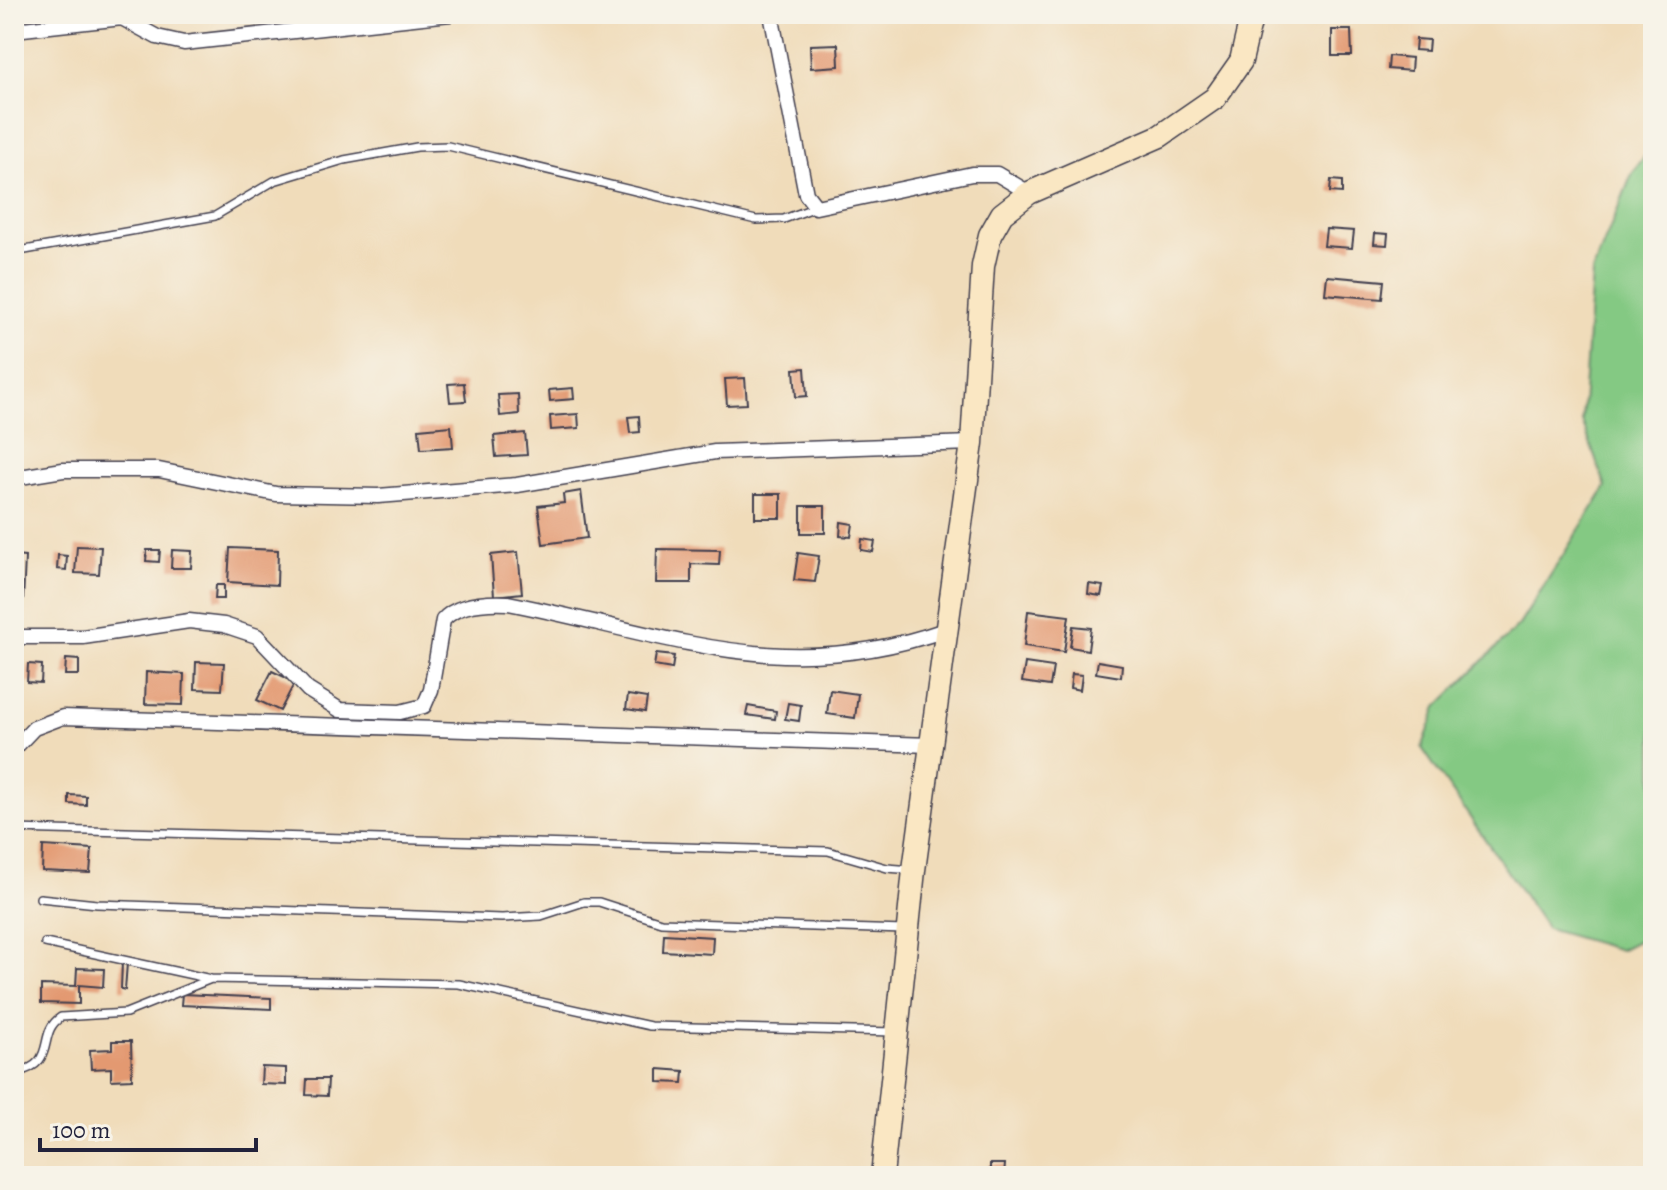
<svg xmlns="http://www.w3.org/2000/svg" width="1667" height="1190" font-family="Alegreya,serif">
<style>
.green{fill:#84c983;stroke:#53765f;stroke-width:2}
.building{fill:#e39971}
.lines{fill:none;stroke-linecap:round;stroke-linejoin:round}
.lane-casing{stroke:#413e4e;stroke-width:10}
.street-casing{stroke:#413e4e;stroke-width:17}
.secondary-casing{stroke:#413e4e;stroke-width:25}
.lane{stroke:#fff;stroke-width:7}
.street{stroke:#fff;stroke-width:14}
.secondary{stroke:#fae7c3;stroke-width:22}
</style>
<rect width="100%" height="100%" fill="#f7f3e8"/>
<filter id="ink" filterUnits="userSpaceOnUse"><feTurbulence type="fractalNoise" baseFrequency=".0125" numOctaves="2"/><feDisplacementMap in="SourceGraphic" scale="16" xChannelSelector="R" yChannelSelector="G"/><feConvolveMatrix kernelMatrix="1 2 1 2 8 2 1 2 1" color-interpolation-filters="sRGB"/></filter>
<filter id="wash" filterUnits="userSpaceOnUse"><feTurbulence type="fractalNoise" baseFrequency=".006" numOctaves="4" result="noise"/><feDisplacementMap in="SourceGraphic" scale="32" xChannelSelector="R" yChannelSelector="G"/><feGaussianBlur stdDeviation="1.8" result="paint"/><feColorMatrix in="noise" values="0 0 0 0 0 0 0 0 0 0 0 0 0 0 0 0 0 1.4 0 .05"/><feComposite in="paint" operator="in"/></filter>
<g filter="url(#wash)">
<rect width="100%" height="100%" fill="#f0dcba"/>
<path class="green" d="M1653,144V933L1620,950L1547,929L1422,748L1437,707L1519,625L1606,487L1582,421L1592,273L1632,174Z"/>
<g id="blocks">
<path class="building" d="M1332,30H1351L1352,56H1332Z
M1416,39L1429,40L1428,51L1415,50Z
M838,44L839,66L811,68L810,45Z
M1389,56L1412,58L1411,71L1388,69Z
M1331,180L1342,181V193L1330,192Z
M1326,229L1354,231L1352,248L1324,246Z
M1375,233L1388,234L1387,245L1374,244Z
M1327,276L1384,281L1382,299L1325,294Z
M805,368L807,396L796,397L794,369Z
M745,378L747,404L727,405L725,379Z
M464,383L466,401L450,402L448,384Z
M573,388L574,399L550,401L549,390Z
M518,394L519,414L500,416L498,395Z
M578,414L579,428L551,430L550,416Z
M639,416L640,432L630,433L628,417Z
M451,426L453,447L421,449L419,429Z
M525,433L527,455L496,457L494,436Z
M581,491L587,538L543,544L538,506L564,503L563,494Z
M755,494H781V518H755Z
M801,506H825V533H801Z
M841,522L853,524L851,537L840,536Z
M862,539L875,541L873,552L861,550Z
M77,546L101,547L99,574L75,573Z
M230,548L278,550L277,585L228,582Z
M657,549L720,550L719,565L691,564V583H656Z
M147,550H160L159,562L146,561Z
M172,550L192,551L191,568H171Z
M518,552L522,593L494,596L491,555Z
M798,553L819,556L815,582L794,580Z
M58,555L67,556L66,570L57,569Z
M14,556L25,557L23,602H14Z
M1089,584L1103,586L1101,596L1088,594Z
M216,585H224V599H215Z
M1028,611L1069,616L1064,652L1024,646Z
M1073,626L1091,628L1088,650L1070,647Z
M656,654L674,656L672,669L654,666Z
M66,659L79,660V675H65Z
M1098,661L1122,665L1121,677L1096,673Z
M196,662L224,663L222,690L195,689Z
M1025,663L1053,667L1050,686L1022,682Z
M28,664L42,665L41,683L27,682Z
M272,671L295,682L280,711L257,700Z
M146,672L184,674L183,705L145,704Z
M1072,674L1082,675L1080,690L1070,688Z
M830,690L858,694L855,718L827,714Z
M628,695L647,698L645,712L626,709Z
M788,703L801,705L799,721L785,719Z
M748,706L776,711L775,719L746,715Z
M69,795L86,796V805L69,804Z
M43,846L92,849L90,873L42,871Z
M664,934L713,937L712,954L663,951Z
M122,962L127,963L125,990L121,989Z
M77,968L104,969L103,987L79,985V1004L41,1003V985L76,986Z
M14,979L19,980L17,1026L14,1025Z
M182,994L271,998V1009L181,1005Z
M112,1041H131L132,1079L111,1080V1068L91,1069L90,1050L112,1049Z
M262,1067L286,1068V1085L261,1084Z
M658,1069L684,1071L683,1083L658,1082Z
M307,1079H328L327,1096L306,1095Z
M990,1164H1005L1004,1176H990Z"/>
</g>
</g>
<g filter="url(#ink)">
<use href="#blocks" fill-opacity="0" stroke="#413e4e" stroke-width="2"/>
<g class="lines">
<g class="lane-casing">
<path id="lane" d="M25,250L215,216L274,181L344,160L417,147L448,146L756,220L784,219L816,207
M14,829L828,851L887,868L913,870
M40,898L97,904L502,918L541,916L584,902H599L661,922L904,930
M45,943L211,979L459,984L650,1026L894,1032
M14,1073C60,1064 35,1034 61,1017L126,1013L211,979"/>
</g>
<g class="street-casing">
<path id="street" d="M771,14L806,194L816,207L972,174H997L1029,193
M122,18L157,37L184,43L450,14
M14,30L122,18L128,14
M14,478L63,470H159L276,494L378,496L517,485L715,452L972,443
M14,637H83L189,621L224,625L257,636L308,690L340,710L400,712L424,706L431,690L443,620C458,603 487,602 508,603C667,634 782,687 945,630
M14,749L34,728L63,717L931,745"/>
</g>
<g class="secondary-casing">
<path id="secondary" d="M882,1176L914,870L972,443L983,266L990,235L1002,214L1029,193L1160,136L1215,98L1241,61L1252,14"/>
</g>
<use href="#lane" class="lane"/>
<use href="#street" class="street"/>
<use href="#secondary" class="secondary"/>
</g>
</g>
<rect width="1667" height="1190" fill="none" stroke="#f7f3e8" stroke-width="48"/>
<path d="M40 1138v12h216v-12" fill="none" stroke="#22223b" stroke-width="4"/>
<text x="52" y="1138" font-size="24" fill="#22223b" stroke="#f7f3e8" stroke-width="6" paint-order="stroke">100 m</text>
</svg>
